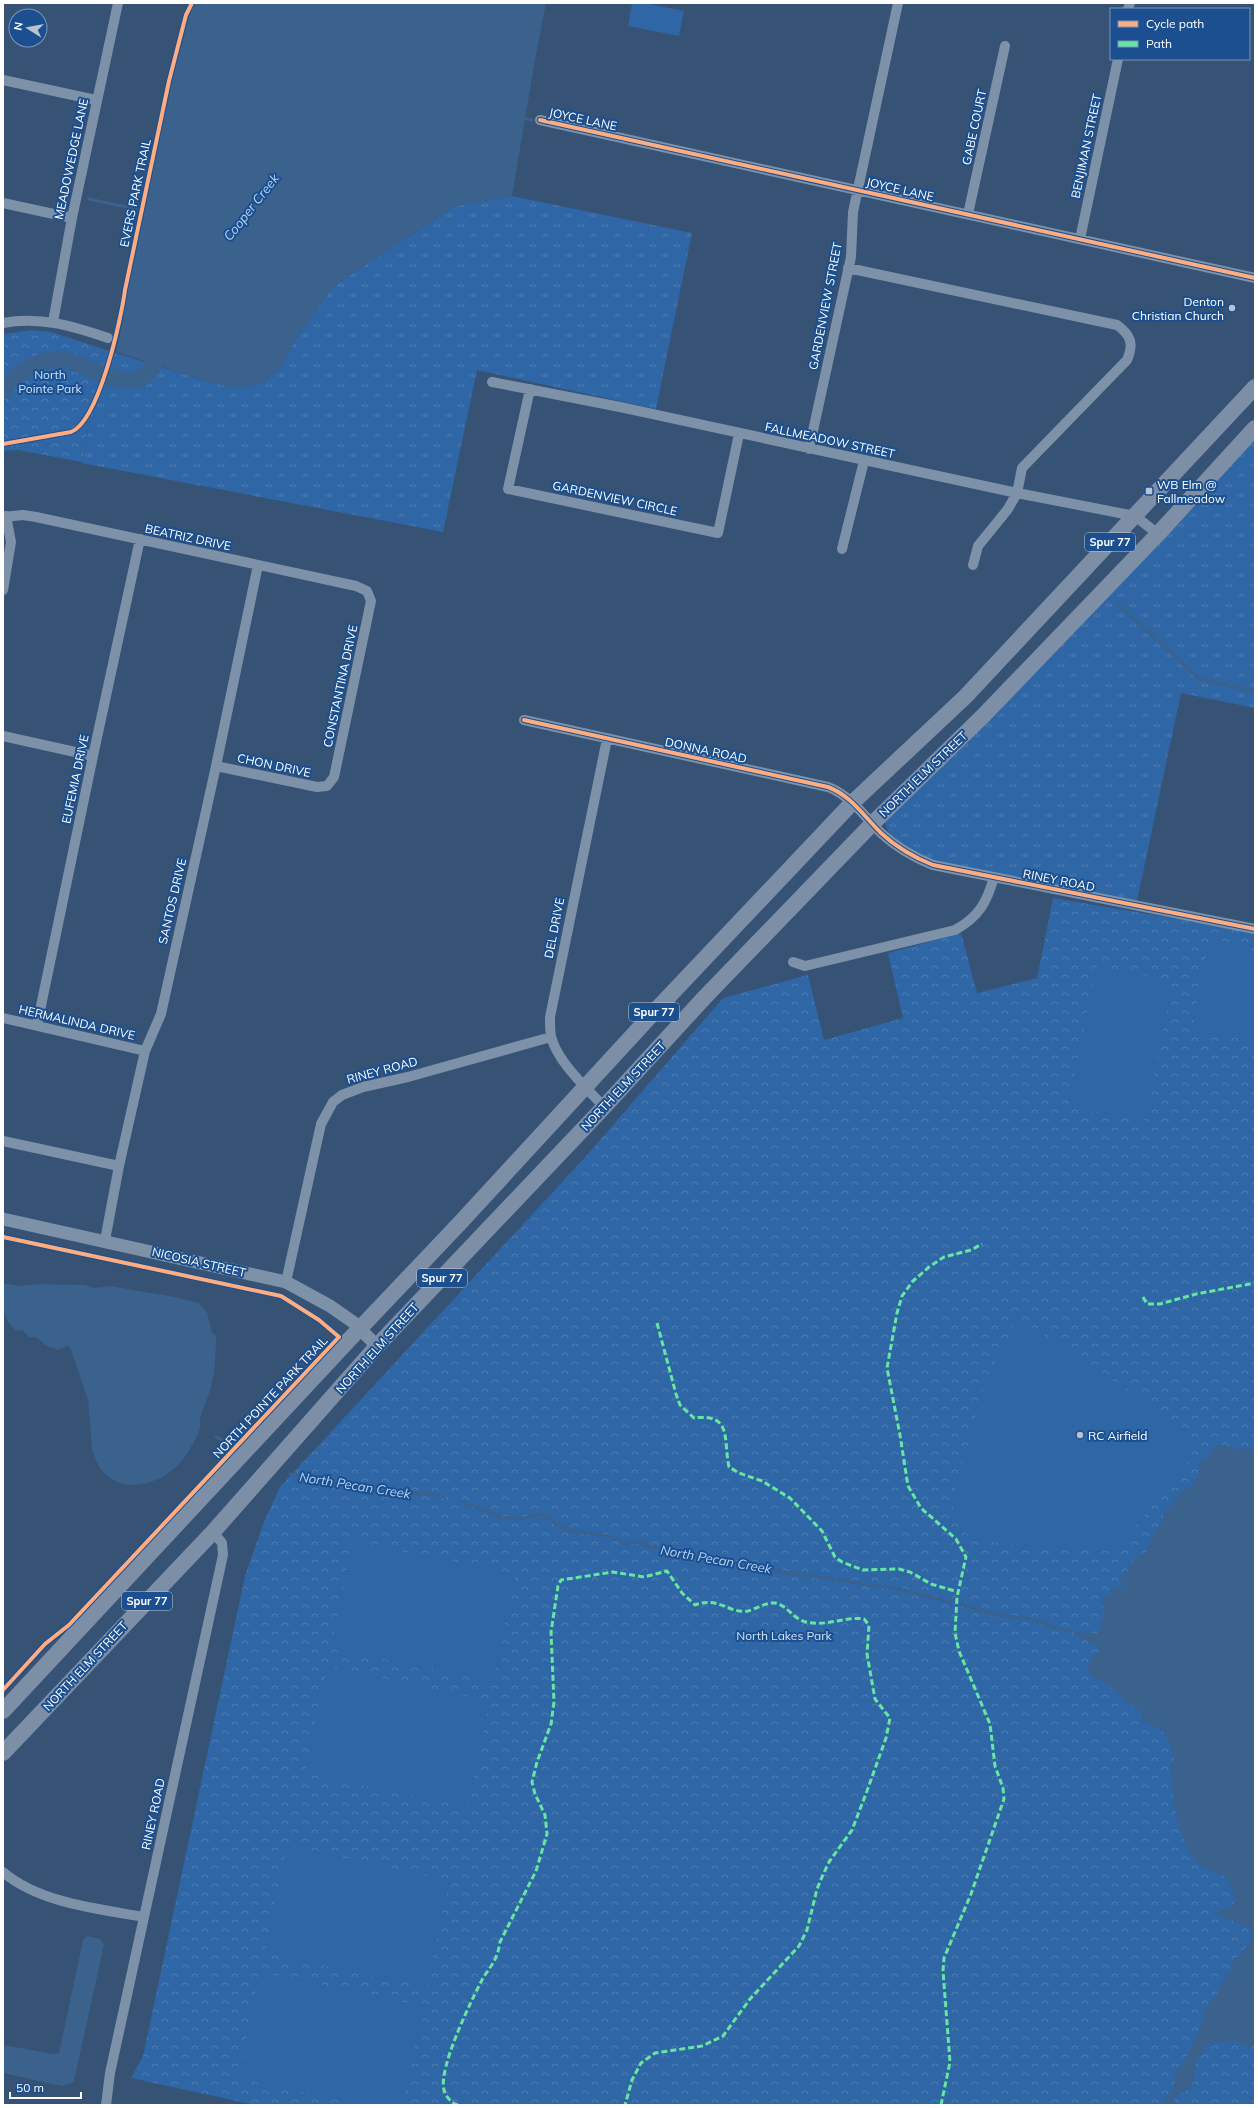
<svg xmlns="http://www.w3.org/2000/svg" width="1258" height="2108" font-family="Mulish,sans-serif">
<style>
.grass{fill:url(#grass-tufts)}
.park{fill:url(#park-crowns)}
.garden{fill:#2f66a5}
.water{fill:#3b618d}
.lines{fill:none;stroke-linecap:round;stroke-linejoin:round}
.stream{stroke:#3b618d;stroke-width:3}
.river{stroke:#3b618d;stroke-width:17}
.minor{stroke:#7d92a8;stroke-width:10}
.tertiary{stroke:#7d92a8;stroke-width:13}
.primary{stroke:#7d8ea7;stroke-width:16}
.quiet{stroke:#66e7a1;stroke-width:3;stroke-dasharray:6 3;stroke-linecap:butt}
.cycleway-casing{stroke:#1b4f8f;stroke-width:6}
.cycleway{stroke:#ffac80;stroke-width:4}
.poi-dot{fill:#b9c2ce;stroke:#1b4f8f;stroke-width:1.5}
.labels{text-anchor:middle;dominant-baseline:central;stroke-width:4;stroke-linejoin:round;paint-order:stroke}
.shield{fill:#1b4f8f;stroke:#bbcadd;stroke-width:1}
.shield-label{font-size:11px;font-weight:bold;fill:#fff}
.street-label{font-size:12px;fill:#fff;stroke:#1b4f8f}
.poi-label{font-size:12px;fill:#fff;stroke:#1b4f8f;text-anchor:start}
.park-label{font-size:12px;fill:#cfe3fa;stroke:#1b4f8f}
.water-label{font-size:13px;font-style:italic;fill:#b5d3f5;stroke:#1b4f8f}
</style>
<defs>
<pattern id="grass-tufts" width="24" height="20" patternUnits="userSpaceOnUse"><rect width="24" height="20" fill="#2f66a5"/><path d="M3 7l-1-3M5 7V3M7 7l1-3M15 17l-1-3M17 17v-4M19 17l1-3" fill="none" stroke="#4e7db2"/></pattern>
<pattern id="park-crowns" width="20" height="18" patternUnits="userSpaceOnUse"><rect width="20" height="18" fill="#2f66a5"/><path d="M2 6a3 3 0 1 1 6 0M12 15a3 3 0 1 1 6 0" fill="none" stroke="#4e7db2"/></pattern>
</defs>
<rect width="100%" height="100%" fill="#365274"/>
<path class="grass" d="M512,196L692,233L656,409L477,370L443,532L82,463L103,349L216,384L281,367L296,338L333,286L455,206Z
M1255,437V708L1181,693L1137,901L942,863C922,857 889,845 885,822Z"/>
<path class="park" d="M31,330L51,332L103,349L82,462L18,450L3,451V334Z
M1053,898L1255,932V2105H255L131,2078L143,2056L245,1576L263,1524L280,1487L588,1154L723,998L808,975L824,1040L903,1018L888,953L961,933L977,993L1037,978Z"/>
<path class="garden" d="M632,3H644L684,11L679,36L628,26Z
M1210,938L1232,943L1255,952V1041L1192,1030Z
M1097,966L1173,981L1144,1122L1068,1106Z
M1016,1317L1099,1371L1186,1431L1194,1439V1450L1188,1462L1122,1542L1111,1549L1098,1551L978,1541C957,1528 953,1522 953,1497L984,1387L991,1383L997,1351L1008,1344Z
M353,1541L515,1575L493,1682L331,1648Z
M328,1667L490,1701L467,1807L305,1773Z
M287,1846L449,1881L427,1987L265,1953Z
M261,1972L423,2006L402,2105H366L238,2078Z"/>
<path class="water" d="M193,3H546L535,60L512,196L455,206L333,286L296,338L281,367L264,383L240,388L216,384L116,352L123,320L127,288L167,97Z
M3,1283L21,1286L39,1284L85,1285L93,1288L110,1286L175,1297L199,1303L207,1312L212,1333L216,1336C216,1355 215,1373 210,1391C207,1399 203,1408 201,1416C199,1421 201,1428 199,1431C197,1436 190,1450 186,1455C162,1491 103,1501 92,1448L88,1400L70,1347L66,1346L58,1350L45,1345L36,1337H29L22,1330L17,1331C0,1318 3,1304 3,1283Z
M1219,1445L1233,1448L1238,1452L1242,1447L1248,1448L1252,1452L1255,1451V2045L1249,2048C1230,2034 1224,2045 1205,2043L1206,2048L1196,2061L1192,2086L1184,2092L1176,2095L1173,2105H1161L1174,2087L1176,2072L1185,2061L1202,2024L1204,2011L1219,1990L1228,1972L1233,1971L1232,1961L1240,1956L1252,1938L1251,1932L1241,1924L1217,1915L1218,1910L1231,1908L1236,1899L1227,1877C1217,1873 1207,1870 1199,1863C1176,1841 1174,1796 1170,1766L1174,1759C1170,1739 1165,1727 1144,1722L1140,1710C1125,1703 1118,1691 1105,1683C1096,1678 1094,1680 1088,1670L1089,1661L1100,1652L1097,1646L1082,1639L1072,1631L1095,1634L1101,1630V1623L1104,1616L1102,1599L1111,1594V1585L1121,1589L1124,1586L1120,1580C1133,1571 1127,1559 1146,1552L1156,1530L1163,1522V1513L1171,1506L1180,1492L1190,1488L1198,1477L1199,1462L1209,1456L1212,1449Z
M87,1936L100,1939L104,1945L74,2081L70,2084L62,2086L3,2073V2045L54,2054L59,2053L83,1940Z"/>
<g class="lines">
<path class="stream" d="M522,118L532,120
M89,199L136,209
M1116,602L1199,679L1255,691
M216,1437L235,1446
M290,1474L388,1493L430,1494L444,1497
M465,1503L501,1517L518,1519L543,1515L552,1521L557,1525L570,1531L610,1536L623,1543L641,1542L649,1547L671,1551L675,1550L683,1554L713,1560L735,1563H754L764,1568L789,1573L899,1589L951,1602
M960,1604L992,1614L1032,1619L1055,1628L1072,1631"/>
<path class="river" d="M3,391C18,373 37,357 63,360C85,362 130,396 149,372C155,364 158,352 161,344"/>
<path class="minor" d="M1128,9L1130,3
M3,80L96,100
M540,120L1255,278
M3,203L72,218
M968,214L1005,46
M1080,239L1118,59
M848,268L1117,325C1131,335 1134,344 1127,360L1022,468L1017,493L1008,509L978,546L973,565
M53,322L72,218L118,3
M3,323C40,316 73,326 108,338
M492,382L620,407L1017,493L1135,516L1158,534
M530,389L508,489L718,533L739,434
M809,449L851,257L853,212L898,3
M3,517L23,515L36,517L356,586L367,591L371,601L334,777L327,786L317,787L216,766
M842,549L864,461
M3,590L11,542L6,516
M524,720L828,787C850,795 864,816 881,833C896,847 913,857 933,865L1255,929
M3,736L93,756
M793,962L805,966L955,930C979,917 987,902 994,877
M3,1018L145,1051
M37,1025L93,756L140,539
M604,1107C587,1088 557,1062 551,1036C550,1031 550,1023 550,1017L607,739
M3,1141L119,1166
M105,1240L119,1166L145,1051L161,1014L216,766L258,565
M286,1282L321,1124L333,1102L342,1095L363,1087L408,1077L551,1037
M3,1872C39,1903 99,1909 144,1917
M106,2105L110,2073L223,1555L222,1543L213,1532"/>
<path class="tertiary" d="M3,1219L286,1282L330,1306L353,1322L377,1346"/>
<path class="primary" d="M3,1711L346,1343L459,1224L656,1010L852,803L965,697L1255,387
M3,1753L213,1532L377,1346L604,1107L704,998L872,824L983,716L1158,534L1255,428"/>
<path class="quiet" d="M1143,1297L1147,1304H1160L1196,1294L1255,1283
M657,1323L676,1394L680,1405L694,1418C733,1413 723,1440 729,1467L739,1473L762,1481L790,1498L822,1531L835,1557L842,1562L863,1570L899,1569L910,1572L931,1584L958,1592
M458,2105C451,2103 446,2097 444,2090C438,2068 472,1999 483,1978C488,1970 495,1962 497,1954C499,1950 499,1946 500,1942L536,1871L547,1834L545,1815L535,1794L532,1782L537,1762L551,1724L554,1702L551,1632L558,1586L561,1580L613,1572L644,1577L667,1571L682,1593L695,1605C719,1596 729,1614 748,1611C756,1609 766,1602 775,1603C787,1605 793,1619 806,1622C826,1627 845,1616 864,1619L869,1625L867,1654L875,1699L890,1718L886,1738L867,1791L852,1830L829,1862L822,1877L817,1889L807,1930L799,1946L750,1999L723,2036L702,2046L655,2053L641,2063L632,2080L625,2105
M941,2105L950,2062L943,1971L944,1958L971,1894L1004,1799L1003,1788L995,1766L990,1724L959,1651L955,1633L957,1597L966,1557L956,1539L921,1508L908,1486L900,1435L887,1368L897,1313L902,1296L913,1281L929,1267L944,1257L971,1250L982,1244"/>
<g class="cycleway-casing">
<path id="cycleway" d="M540,120L1255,278
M3,444L71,432C99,421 121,320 125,290L169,81L186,15L192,3
M524,720L828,787C850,795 864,816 881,833C896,847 913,857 933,865L1255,929
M3,1237L281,1296L319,1320L339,1337L69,1625L45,1644L3,1690"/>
</g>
<use href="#cycleway" class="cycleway"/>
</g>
<g class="poi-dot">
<circle cx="1232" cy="308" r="4"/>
<rect x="1145" y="487" width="8" height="8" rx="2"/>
<circle cx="1080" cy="1435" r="4"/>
</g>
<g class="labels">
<g class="shield">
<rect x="1085" y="533" width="50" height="18" rx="3"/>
<rect x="629" y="1003" width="50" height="18" rx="3"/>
<rect x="417" y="1269" width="50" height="18" rx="3"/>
<rect x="122" y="1592" width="50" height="18" rx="3"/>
</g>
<g class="shield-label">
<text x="1110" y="542">Spur 77</text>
<text x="654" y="1012">Spur 77</text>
<text x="442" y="1278">Spur 77</text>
<text x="147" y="1601">Spur 77</text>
</g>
<g class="street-label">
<text transform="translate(583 119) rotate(12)">JOYCE LANE</text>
<text transform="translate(974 127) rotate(-78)">GABE COURT</text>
<text transform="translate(1086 146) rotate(-78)">BENJIMAN STREET</text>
<text transform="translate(71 159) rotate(-78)">MEADOWEDGE LANE</text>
<text transform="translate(900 189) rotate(13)">JOYCE LANE</text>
<text transform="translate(135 193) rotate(-78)">EVERS PARK TRAIL</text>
<text transform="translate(825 306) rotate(-79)">GARDENVIEW STREET</text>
<text transform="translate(830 440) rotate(12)">FALLMEADOW STREET</text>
<text transform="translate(615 498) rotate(12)">GARDENVIEW CIRCLE</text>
<text transform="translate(188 537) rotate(12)">BEATRIZ DRIVE</text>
<text transform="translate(340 686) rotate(-78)">CONSTANTINA DRIVE</text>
<text transform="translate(706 750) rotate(12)">DONNA ROAD</text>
<text transform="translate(274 765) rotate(12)">CHON DRIVE</text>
<text transform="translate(923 774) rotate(-44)">NORTH ELM STREET</text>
<text transform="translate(75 779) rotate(-78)">EUFEMIA DRIVE</text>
<text transform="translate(1059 880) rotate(11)">RINEY ROAD</text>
<text transform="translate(172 901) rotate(-77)">SANTOS DRIVE</text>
<text transform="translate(554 928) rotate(-79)">DEL DRIVE</text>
<text transform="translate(77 1022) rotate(13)">HERMALINDA DRIVE</text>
<text transform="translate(382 1070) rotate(-15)">RINEY ROAD</text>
<text transform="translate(623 1086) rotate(-47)">NORTH ELM STREET</text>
<text transform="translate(199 1262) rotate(13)">NICOSIA STREET</text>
<text transform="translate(377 1348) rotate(-48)">NORTH ELM STREET</text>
<text transform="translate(270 1397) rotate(-47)">NORTH POINTE PARK TRAIL</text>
<text transform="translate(85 1666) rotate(-47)">NORTH ELM STREET</text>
<text transform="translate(153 1814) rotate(-78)">RINEY ROAD</text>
</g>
<g class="poi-label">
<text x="1224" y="301" text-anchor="end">Denton<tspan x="1224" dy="14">Christian Church</tspan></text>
<text x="1157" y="484">WB Elm @<tspan x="1157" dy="14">Fallmeadow</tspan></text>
<text x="1088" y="1435">RC Airfield</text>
</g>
<g class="park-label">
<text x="50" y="374">North<tspan x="50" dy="14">Pointe Park</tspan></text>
<text x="784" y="1635">North Lakes Park</text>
</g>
<g class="water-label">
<text transform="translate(251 207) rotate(-52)">Cooper Creek</text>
<text transform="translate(355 1485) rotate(9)">North Pecan Creek</text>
<text transform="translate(716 1559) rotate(10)">North Pecan Creek</text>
</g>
</g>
<rect width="1258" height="2108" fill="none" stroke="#ffffff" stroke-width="8"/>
<rect x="1110" y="8" width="140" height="52" fill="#1b4f8f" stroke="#7695bc"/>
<rect x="1118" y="21" width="20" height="6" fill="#ffac80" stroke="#7695bc"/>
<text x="1146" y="28" font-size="12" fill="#ffffff">Cycle path</text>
<rect x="1118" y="41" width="20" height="6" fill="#66e7a1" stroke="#7695bc"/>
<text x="1146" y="48" font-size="12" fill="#ffffff">Path</text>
<g transform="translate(28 28) rotate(281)"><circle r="19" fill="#1b4f8f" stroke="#7695bc"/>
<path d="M0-3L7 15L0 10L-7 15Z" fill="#b9c2ce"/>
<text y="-6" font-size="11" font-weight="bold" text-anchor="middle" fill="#ffffff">N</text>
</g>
<path d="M10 2092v6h71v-6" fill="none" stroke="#ffffff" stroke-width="2"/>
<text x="16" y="2092" font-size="12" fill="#ffffff" stroke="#1b4f8f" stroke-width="3" paint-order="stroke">50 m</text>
</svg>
